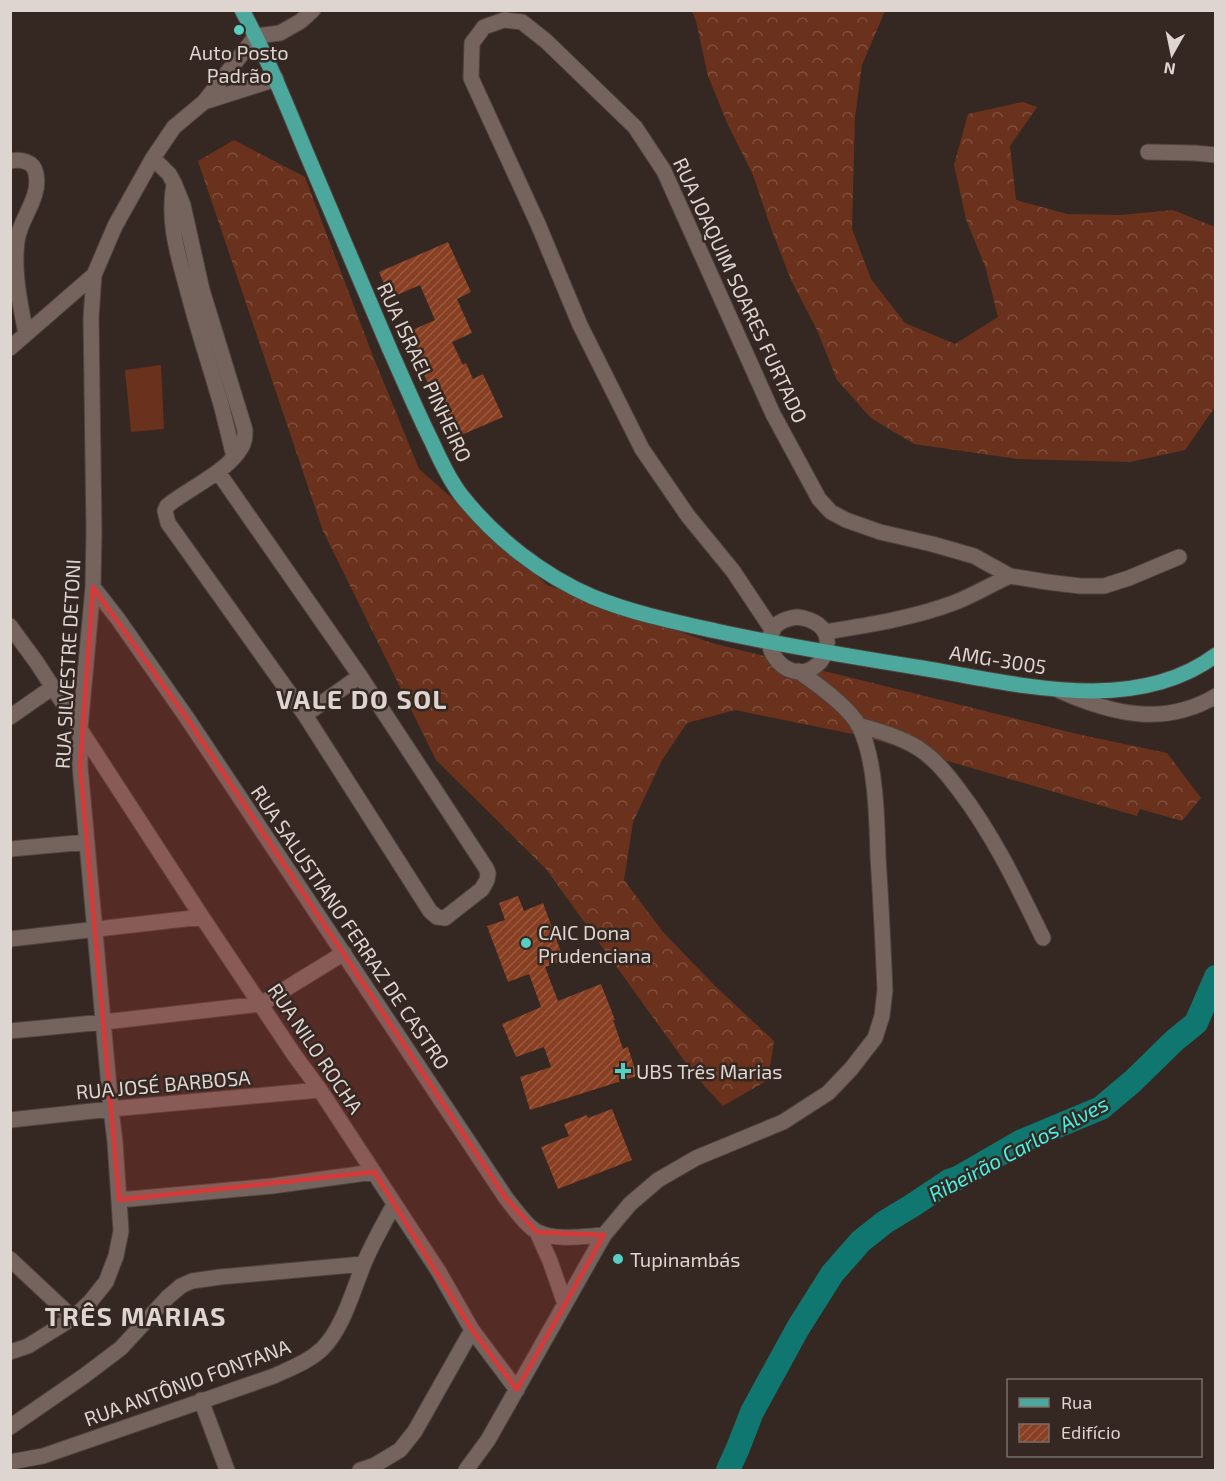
<svg xmlns="http://www.w3.org/2000/svg" width="1226" height="1481" font-family="'Exo 2',sans-serif">
<style>
.forest{fill:url(#forest-crowns)}
.pitch{fill:#6a321c}
.lines{fill:none;stroke-linecap:round;stroke-linejoin:round}
.river{stroke:#107770;stroke-width:24}
.building{fill:url(#building-hatch)}
.minor-casing{stroke:#4f433f;stroke-width:17}
.major-casing{stroke:#4f433f;stroke-width:17}
.minor{stroke:#75645e;stroke-width:15}
.major{stroke:#4ca79d;stroke-width:15}
.marked{fill:#d73939;fill-opacity:0.2;stroke:#d73939;stroke-width:4.5;stroke-linejoin:round}
.poi-dot{fill:#56cec3;stroke:#352822;stroke-width:2}
.labels{text-anchor:middle;dominant-baseline:central;stroke-width:5;stroke-linejoin:round;paint-order:stroke}
.poi-label{font-size:20px;fill:#ded5d1;stroke:#352822;text-anchor:start}
.street-label{font-size:20px;fill:#ded5d1;stroke:#352822}
.water-label{font-size:21px;font-style:italic;fill:#44f1e4;stroke:#352822}
.district-label{font-size:26px;font-weight:bold;letter-spacing:1.5px;fill:#ded5d1;stroke:#352822}
</style>
<defs>
<pattern id="forest-crowns" width="20" height="18" patternUnits="userSpaceOnUse" patternTransform="scale(1.5)"><rect width="20" height="18" fill="#6a321c"/><path d="M2 6a3 3 0 1 1 6 0M12 15a3 3 0 1 1 6 0" fill="none" stroke="#7f4f3c"/></pattern>
<pattern id="building-hatch" width="6" height="6" patternUnits="userSpaceOnUse" patternTransform="scale(1.5)"><rect width="6" height="6" fill="#883f22"/><path d="M-1 1l2-2M0 6l6-6M5 7l2-2" fill="none" stroke="#985a41"/></pattern>
</defs>
<rect width="100%" height="100%" fill="#352822"/>
<path class="forest" d="M692,11H885L862,65L855,117L852,229L871,279L905,323L955,344L998,317L986,269L966,219L954,165L968,114L1023,102L1037,107L1010,146L1016,200L1067,214L1120,215L1173,210L1215,227V407L1185,450L1130,462L1018,459L914,444L871,418L837,380L817,330L791,280L772,231L753,175L728,125L708,76L696,21Z
M234,140L305,177L371,351L419,469L495,536L547,585L712,643L1077,734L1167,753L1201,798L1182,821L1140,809L1137,816L858,735L735,710L687,723L662,760L633,822L624,880L663,932L715,986L774,1041L768,1080L723,1106L696,1077L546,869L436,760L323,531L198,161Z"/>
<path class="pitch" d="M161,365L164,429L131,432L125,370Z"/>
<g class="lines">
<path class="river" d="M728,1470L738,1448L752,1412L798,1328L832,1274L861,1241L885,1222L913,1205L949,1181L958,1178L1022,1141L1101,1108L1133,1081L1175,1040L1196,1023L1216,977"/>
</g>
<path class="building" d="M448,242L471,292L457,299L472,333L452,342L463,365L466,363L473,379L483,374L503,417L452,439L406,333L435,320L420,285L390,298L379,272Z
M518,896L524,911L543,903L564,960L545,967L558,1001L601,984L615,1020H613L623,1049L628,1047L637,1076L530,1110L520,1077L551,1067L544,1047L516,1057L502,1024L541,1007L529,974L508,982L487,926L505,920L499,903Z
M612,1109L632,1160L558,1189L541,1147L569,1136L564,1124L587,1115L588,1118Z"/>
<g class="lines">
<g class="minor-casing">
<path id="minor" d="M276,79L204,102L256,36L280,33L301,21L313,10
M1148,152L1195,153L1216,155
M153,158L169,174L174,183L183,205L202,290L245,430C245,436 245,442 241,448C227,472 189,488 167,506L165,511L168,523L305,715L430,911L437,917L445,918L482,889L487,880L488,873L486,868L360,676L218,472
M10,161C21,159 34,161 36,174C41,198 20,218 17,241C13,272 20,303 26,334
M174,184C167,222 178,255 188,292C198,331 211,369 222,408C226,424 230,441 234,457
M10,348L94,275
M93,587L118,619L187,718L506,1198C513,1207 528,1228 538,1232C556,1241 585,1236 604,1235
M797,617C813,619 829,627 827,645C826,652 824,657 820,662C787,698 738,625 797,617Z
M10,626L37,663L202,917L295,1056L320,1090L439,1272L472,1330L517,1390
M773,631L733,571L688,516L642,449L580,325L538,224L471,78L472,43L484,27L504,20L522,22L546,41L635,127L664,171L773,414L819,499L831,512L846,520L880,532L932,544L974,556L1010,576L1047,582L1080,586H1104L1129,578L1179,557
M825,632C869,625 914,618 956,602C974,595 992,584 1010,576
M1060,691C1112,714 1164,727 1216,696
M305,715L360,676
M10,717L53,687
M858,725C879,731 900,737 918,748C935,759 947,774 959,790C994,836 1018,887 1043,938
M10,849L87,842
M10,939L202,917
M10,1031L104,1022L261,1004L344,953
M10,1120L111,1109L320,1090
M119,1200L272,1186L374,1172
M537,1232L550,1261L565,1304
M10,1259L73,1318
M10,1352L28,1346L73,1318L90,1302L106,1282L116,1256L121,1231L115,1142L111,1109L80,766V729L93,587L94,530L91,318L94,275L115,226L153,158L174,127L204,102
M201,1400L227,1470
M10,1427L84,1376L121,1348L168,1297L181,1286L192,1281L220,1277L363,1264
M10,1462L43,1456L274,1376C291,1368 308,1362 322,1349C343,1328 352,1293 363,1266C371,1245 384,1224 394,1204
M360,1470L375,1465L400,1450L415,1431L472,1330
M466,1470L488,1440L604,1235L630,1204L658,1180L696,1158L783,1122L828,1093L851,1069L875,1038L882,1016L885,990C883,945 881,901 878,857C877,820 876,759 859,726C849,707 817,684 798,671"/>
</g>
<g class="major-casing">
<path id="major" d="M242,10C269,60 289,112 311,164C337,226 364,288 390,350C404,381 417,412 432,442C440,460 449,479 461,495C495,538 542,575 593,597C632,613 675,622 716,631C784,646 853,657 922,668C1014,683 1133,717 1216,655"/>
</g>
<use href="#minor" class="minor"/>
<use href="#major" class="major"/>
</g>
<path class="marked" d="M93,587L187,718L506,1198L537,1232L604,1235L517,1390L472,1330L374,1172L119,1200L80,766Z"/>
<g class="poi-dot">
<circle cx="239" cy="30" r="6"/>
<circle cx="526" cy="943" r="6"/>
<path d="M620 1062h6v6h6v6h-6v6h-6v-6h-6v-6h6z"/>
<circle cx="618" cy="1259" r="6"/>
</g>
<g class="labels">
<g class="poi-label">
<text x="239" y="52" text-anchor="middle">Auto Posto<tspan x="239" dy="23">Padrão</tspan></text>
<text x="538" y="932">CAIC Dona<tspan x="538" dy="23">Prudenciana</tspan></text>
<text x="636" y="1071">UBS Três Marias</text>
<text x="630" y="1259">Tupinambás</text>
</g>
<g class="street-label">
<text transform="translate(741 290) rotate(65)">RUA JOAQUIM SOARES FURTADO</text>
<text transform="translate(425 372) rotate(65)">RUA ISRAEL PINHEIRO</text>
<text transform="translate(998 659) rotate(9)">AMG-3005</text>
<text transform="translate(67 664) rotate(-87)">RUA SILVESTRE DETONI</text>
<text transform="translate(351 927) rotate(56)">RUA SALUSTIANO FERRAZ DE CASTRO</text>
<text transform="translate(316 1048) rotate(56)">RUA NILO ROCHA</text>
<text transform="translate(163 1084) rotate(-5)">RUA JOSÉ BARBOSA</text>
<text transform="translate(187 1382) rotate(-20)">RUA ANTÔNIO FONTANA</text>
</g>
<g class="water-label">
<text transform="translate(1018 1148) rotate(-28)">Ribeirão Carlos Alves</text>
</g>
<g class="district-label">
<text x="362" y="698">VALE DO SOL</text>
<text x="136" y="1315">TRÊS MARIAS</text>
</g>
</g>
<rect width="1226" height="1481" fill="none" stroke="#ded5d1" stroke-width="24"/>
<rect x="1007" y="1379" width="195" height="78" fill="#352822" stroke="#796d68" stroke-width="1.5"/>
<rect x="1019" y="1398" width="30" height="9" fill="#4ca79d" stroke="#796d68" stroke-width="1.5"/>
<text x="1061" y="1409" font-size="18" fill="#ded5d1">Rua</text>
<rect x="1019" y="1424" width="30" height="18" fill="url(#building-hatch)" stroke="#796d68" stroke-width="1.5"/>
<text x="1061" y="1439" font-size="18" fill="#ded5d1">Edifício</text>
<g transform="translate(1172 54) rotate(189)" stroke="#352822" stroke-width="4.5" paint-order="stroke">
<path d="M0-4.5L10 22L0 15L-10 22Z" fill="#ded5d1"/>
<text y="-9" font-size="16" font-weight="bold" text-anchor="middle" fill="#ded5d1">N</text>
</g>
</svg>
